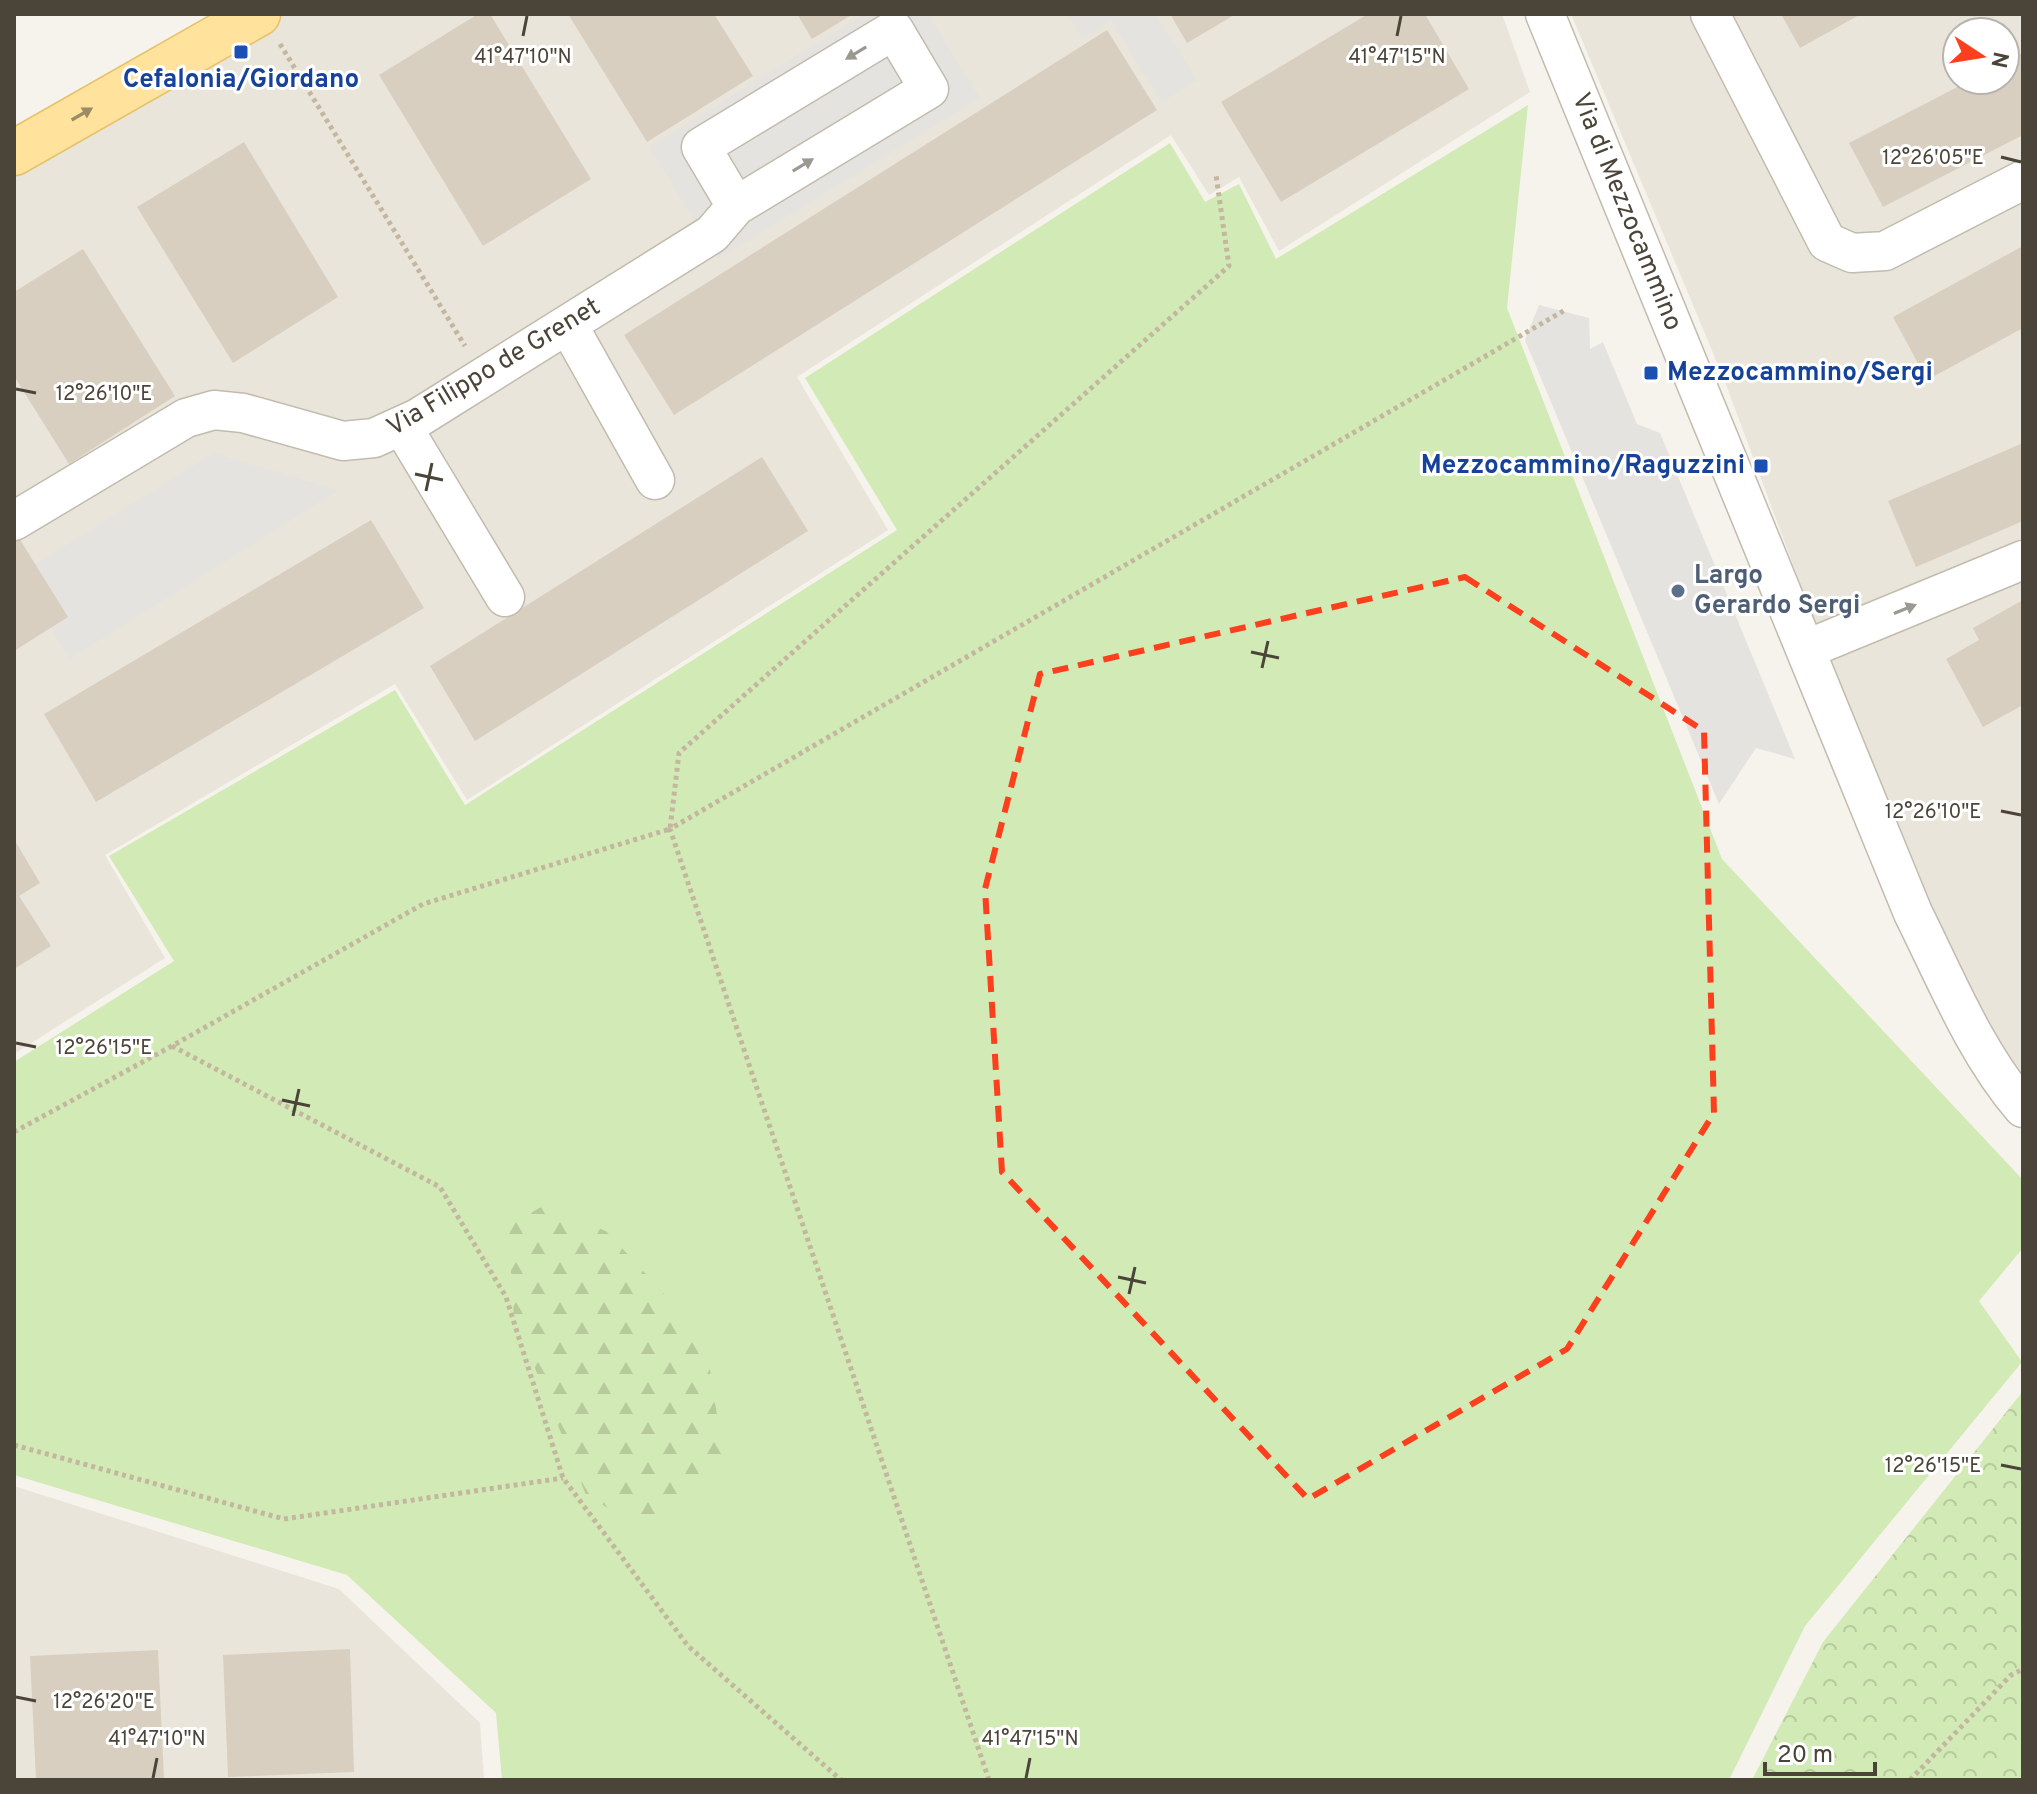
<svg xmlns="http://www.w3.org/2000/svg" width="2037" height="1794" font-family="Overpass,sans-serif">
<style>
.residential{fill:#eae5da;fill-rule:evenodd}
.grass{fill:#d2eab5}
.forest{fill:url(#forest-firs)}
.park{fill:url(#park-crowns)}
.parking{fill:#e5e3e0}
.building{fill:#d8cfc1}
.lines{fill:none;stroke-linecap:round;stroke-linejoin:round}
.minor-casing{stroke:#c2bbae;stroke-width:41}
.major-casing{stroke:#e6c16a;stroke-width:47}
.path{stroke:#c4b79f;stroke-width:5;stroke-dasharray:4 4;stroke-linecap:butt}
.minor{stroke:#fff;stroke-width:38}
.major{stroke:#ffe39c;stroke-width:44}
.oneway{fill:#9c9892}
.oneway2{fill:#9c8c66}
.marked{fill:none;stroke:#fc3f1d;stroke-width:6;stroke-dasharray:16 10;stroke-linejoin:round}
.ticks{fill:none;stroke:#4b4439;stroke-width:3}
.transit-dot{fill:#1a4fb4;stroke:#fff;stroke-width:3}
.service-dot{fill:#5c6f8a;stroke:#fff;stroke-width:3}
.labels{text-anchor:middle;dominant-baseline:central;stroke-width:6;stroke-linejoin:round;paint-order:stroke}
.transit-label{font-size:26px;font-weight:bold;fill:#164399;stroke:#fff}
.street-label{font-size:26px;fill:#4b4439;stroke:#fff}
.service-label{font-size:26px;font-weight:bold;fill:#4e5e75;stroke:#fff;text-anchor:start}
.ticks-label{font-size:20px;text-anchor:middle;fill:#4b4439;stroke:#fff;stroke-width:6;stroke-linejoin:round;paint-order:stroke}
</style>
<defs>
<pattern id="forest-firs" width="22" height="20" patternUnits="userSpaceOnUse" patternTransform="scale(2)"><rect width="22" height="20" fill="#d2eab5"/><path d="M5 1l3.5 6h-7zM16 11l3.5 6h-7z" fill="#b6ca9c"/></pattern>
<pattern id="park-crowns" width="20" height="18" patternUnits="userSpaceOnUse" patternTransform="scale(2)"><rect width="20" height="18" fill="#d2eab5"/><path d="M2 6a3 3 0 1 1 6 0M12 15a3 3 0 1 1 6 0" fill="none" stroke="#b6ca9c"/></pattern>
</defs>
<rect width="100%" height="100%" fill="#f6f3ec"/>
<path class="residential" d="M250,14H1502L1530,92L1279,251L1239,177L1209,195L1171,135L797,377L888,530L467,800L395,684L105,855L165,958L14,1054V150Z
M1571,14H2023V1112L1948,982L1724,379ZM1957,32H2005V80H1957Z
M14,1486L339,1589L480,1723L484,1780H14Z"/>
<path class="grass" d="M1528,105L1507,308L1722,859L2023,1180V1248L1979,1301L2022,1362L1805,1626L1729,1780H502L496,1713L347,1575L14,1475V1062L174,961L109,856L395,690L465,805L897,530L805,378L1170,143L1205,202L1239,184L1276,259Z"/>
<path class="forest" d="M550,1202L607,1232L705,1338L723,1453L640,1527L586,1495L514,1316L508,1226Z"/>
<path class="park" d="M2023,1391V1780H1752L1823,1642Z"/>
<path class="parking" d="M864,14H928L980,98L718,259L649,147Z
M1067,14H1156L1197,80L1162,102L1111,21L1083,39Z
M1539,305L1589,318L1590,349L1603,342L1637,424L1660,433L1795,759L1756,748L1719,804L1525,340Z
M213,453L339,490L70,659L18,575Z"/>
<path class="building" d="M478,14H490L591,179L483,246L379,75Z
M568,14H714L753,76L647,142Z
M797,14H853L812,39Z
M1170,14H1236L1187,43Z
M1368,14H1425L1469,89L1281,202L1221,102Z
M1781,14H1861L1800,48Z
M1107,30L1157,110L674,415L624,335Z
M2023,53V135L1883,207L1849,143L1971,80H2005V62Z
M244,142L338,297L233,363L137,207Z
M2023,246V328L1927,380L1893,317Z
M83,249L175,396L69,464L14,376V292Z
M2023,443V521L1916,567L1888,501Z
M762,457L808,531L475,741L430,666Z
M371,520L424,608L96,802L44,714Z
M19,538L68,617L14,651V541Z
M2023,600V705L1983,727L1946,659L1979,640L1973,628Z
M14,839L40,883L19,896L51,946L14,969Z
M350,1649L354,1772L228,1777L223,1655Z
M158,1650L164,1779L36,1780L30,1656Z"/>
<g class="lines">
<g class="minor-casing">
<path id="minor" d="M1545,14L1913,913C1946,979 1975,1052 2023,1108
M1710,14L1827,242L1852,253L1885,251L2023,180
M568,325L655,480
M402,426L505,597
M14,521L186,418L214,410L243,413L343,441L374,438L418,418L712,234L736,206L929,89L894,30L701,147L736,206
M1807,649L2023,560"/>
</g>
<g class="major-casing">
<path id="major" d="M14,153L258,14"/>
</g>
<path class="path" d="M280,44L465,346
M172,1046L440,1187L506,1297L563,1478L688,1646L841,1780
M14,1132L172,1046L423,904L670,829L679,753L1229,266L1216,175
M14,1445L284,1519L563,1478
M989,1780L670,829L1565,310
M1910,1780L2011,1675L2023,1669"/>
<use href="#minor" class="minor"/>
<use href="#major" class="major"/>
</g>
<defs><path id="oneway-solid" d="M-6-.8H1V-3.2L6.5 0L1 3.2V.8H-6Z" transform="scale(2)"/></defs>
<g class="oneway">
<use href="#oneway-solid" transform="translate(856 53) rotate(149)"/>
<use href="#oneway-solid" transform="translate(803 165) rotate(-31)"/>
<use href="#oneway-solid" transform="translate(1905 609) rotate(-22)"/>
</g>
<use class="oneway2" href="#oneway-solid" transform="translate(82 114) rotate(-30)"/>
<path class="marked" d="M1465,577L1704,731L1714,1113L1567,1349L1308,1499L1002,1172L985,889L1040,674Z"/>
<path class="ticks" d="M523,36L527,16M1397,36L1401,16M2001,157L2021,162M16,389L36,393M415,474L443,480M426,491L432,463M1251,652L1279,658M1262,668L1268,641M2001,811L2021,815M16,1043L36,1047M282,1100L310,1106M293,1116L299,1089M1118,1277L1146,1283M1129,1294L1135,1267M2001,1465L2021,1469M16,1697L36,1701M153,1778L157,1758M1026,1778L1030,1758"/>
<g class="transit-dot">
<rect x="233" y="44" width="16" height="16" rx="4"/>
<rect x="1643" y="365" width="16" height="16" rx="4"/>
<rect x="1753" y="458" width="16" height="16" rx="4"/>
</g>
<circle class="service-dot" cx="1678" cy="591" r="8"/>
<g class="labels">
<g class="transit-label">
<text x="241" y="80">Cefalonia/Giordano</text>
<text x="1667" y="373" text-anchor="start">Mezzocammino/Sergi</text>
<text x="1745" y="466" text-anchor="end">Mezzocammino/Raguzzini</text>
</g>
<g class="street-label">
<text transform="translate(1626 212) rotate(68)">Via di Mezzocammino</text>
<text transform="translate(494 368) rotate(-31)">Via Filippo de Grenet</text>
</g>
<g class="service-label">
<text x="1694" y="576">Largo<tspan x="1694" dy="30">Gerardo Sergi</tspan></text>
</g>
</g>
<g class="ticks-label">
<text x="523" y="63">41°47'10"N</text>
<text x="1397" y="63">41°47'15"N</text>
<text x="1933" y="164">12°26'05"E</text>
<text x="104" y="400">12°26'10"E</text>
<text x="1933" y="818">12°26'10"E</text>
<text x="104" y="1054">12°26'15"E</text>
<text x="1933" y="1472">12°26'15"E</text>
<text x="104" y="1708">12°26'20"E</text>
<text x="157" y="1745">41°47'10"N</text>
<text x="1030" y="1745">41°47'15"N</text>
</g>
<rect width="2037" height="1794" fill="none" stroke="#4b4439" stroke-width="32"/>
<g transform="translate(1981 56) rotate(102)"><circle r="38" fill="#ffffff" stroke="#b7b4b0" stroke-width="2"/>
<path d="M0-6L14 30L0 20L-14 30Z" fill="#fc3f1d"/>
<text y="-12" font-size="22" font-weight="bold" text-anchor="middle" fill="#4b4439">N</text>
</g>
<path d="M1765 1762v12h110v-12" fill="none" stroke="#4b4439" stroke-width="4"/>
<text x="1777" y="1762" font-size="24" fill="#4b4439" stroke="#ffffff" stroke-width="6" paint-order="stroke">20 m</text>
</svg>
